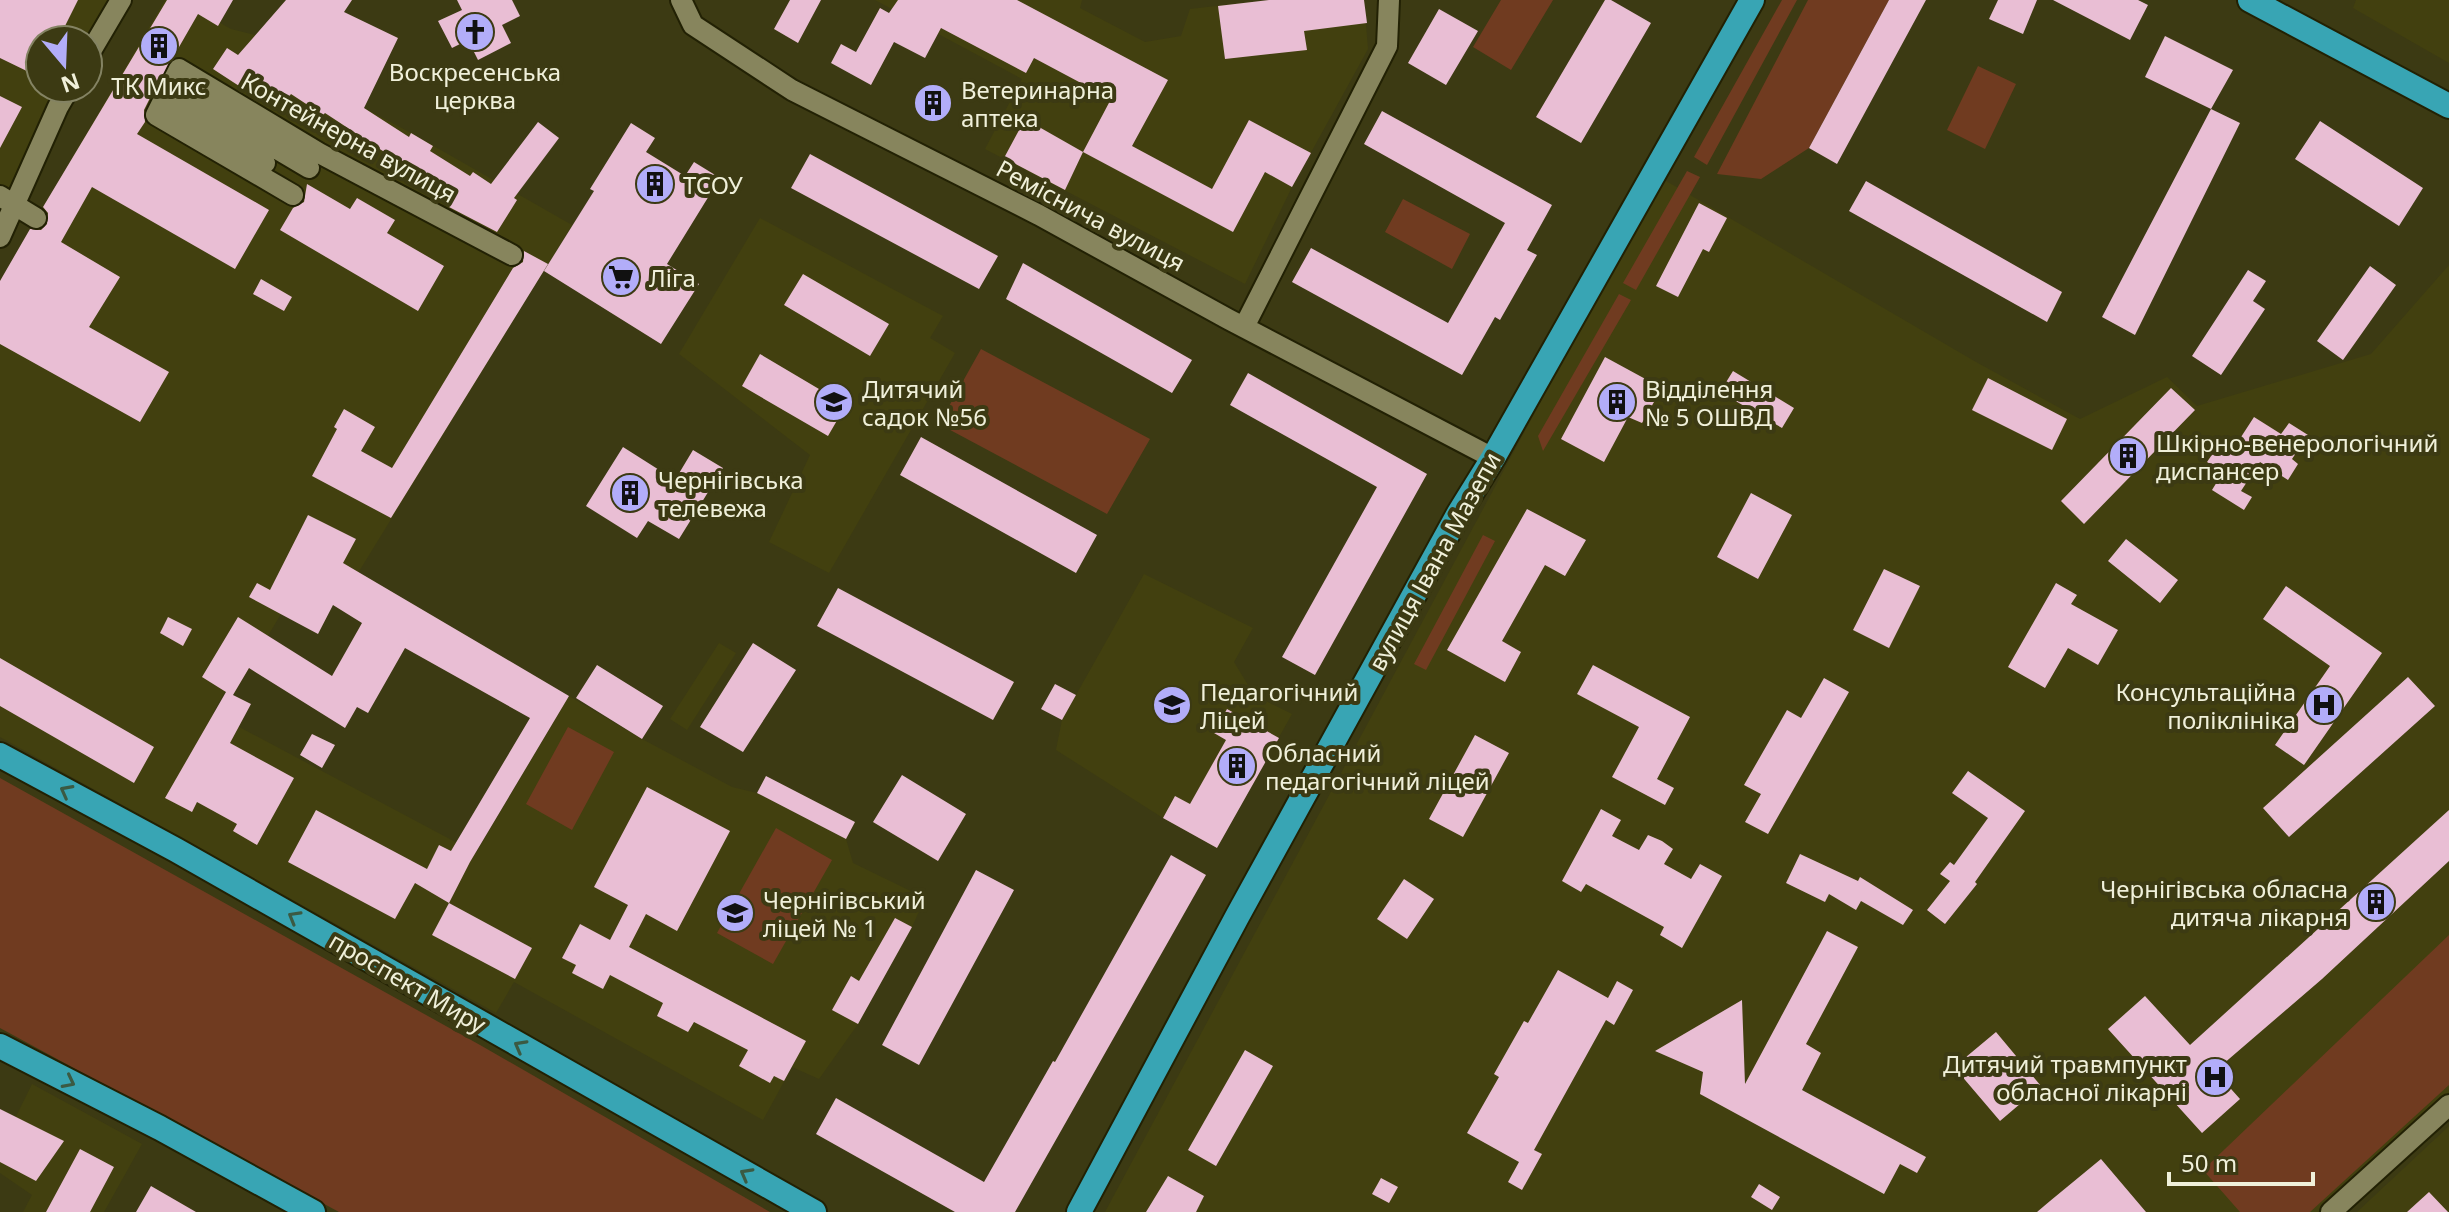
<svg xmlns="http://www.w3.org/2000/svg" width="2449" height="1212" font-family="'Noto Sans',sans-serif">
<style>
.built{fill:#42400f}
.green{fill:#703b20}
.building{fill:#e9bed4}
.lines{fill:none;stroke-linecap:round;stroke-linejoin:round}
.minor-casing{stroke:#222104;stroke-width:24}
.major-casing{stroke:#222104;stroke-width:28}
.minor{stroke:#87855d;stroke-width:20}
.major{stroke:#38a5b4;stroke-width:24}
.oneway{stroke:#3b5a43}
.labels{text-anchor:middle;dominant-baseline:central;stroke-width:8;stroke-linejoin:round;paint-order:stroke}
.poi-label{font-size:24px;fill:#f0f0da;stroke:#3c3a13;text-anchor:start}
.street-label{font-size:24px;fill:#f0f0da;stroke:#3c3a13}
</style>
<rect width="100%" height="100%" fill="#3c3a13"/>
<path class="built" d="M0,0H118L88,40H40V88H69L0,213Z
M165,0H179L231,29L255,35L304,76L411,133L572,225L358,573L288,602L233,695L225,691L213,713L476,853L569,696L642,739L732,787L757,793L846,839L853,863L925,898L912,927L858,1024L819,1079L792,1067L763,1120L514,982L496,1013L0,737V281Z
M875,0H1082L1080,8L1145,42L1181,36L1190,9L1269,0H1364L1368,49L1292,187L1245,284L985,149L1022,79Z
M2356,0H2449V63L2353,8Z
M1661,178L1976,362L2080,419L2167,377L2197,406L2371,354L2449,265V1093L2318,1212H1105Z
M760,218L943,316L930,338L955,353L829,573L769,542L810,455L679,354Z
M1144,574L1253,628L1234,662L1254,695L1292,714L1217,848L1163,818L1056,750L1062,720Z
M719,643L736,653L687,730L670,719Z
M32,1084L142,1144L104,1212H23L32,1195L0,1173V1149Z
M2449,1126V1212H2357Z"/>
<path class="green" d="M1501,0H1553L1511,70L1473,47Z
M1782,0H1797L1707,165L1694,157Z
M1808,0H1889L1809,148L1761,179L1717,174Z
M1978,66L2016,84L1985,149L1947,130Z
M1687,171L1700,177L1636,290L1623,283Z
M1403,199L1470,234L1452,269L1385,232Z
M1619,294L1631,300L1543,451L1538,436Z
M981,349L1150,439L1107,514L939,424Z
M1483,535L1495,541L1426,670L1414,664Z
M568,727L614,752L572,830L526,804Z
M0,778L480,1045L770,1212H339L0,1028Z
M776,828L832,860L773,964L717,933Z
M2449,935V1085L2310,1212H2240L2203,1170Z"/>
<path class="building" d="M0,0H78L58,40H40V65L35,75L0,58Z
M167,0H233L218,26L198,14L152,94L144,110L145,122L137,134L269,210L235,269L92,187L61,242L120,277L89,327L169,372L140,422L0,344V281L30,229L41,230L47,224L48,213L43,207Z
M286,0H352L344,12L398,38L364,108L409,137L411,133L433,146L430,151L470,176L473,172L491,184L538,122L559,138L514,198L517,200L497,232L449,207L455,197L417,173L414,177L393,164L395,159L325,113L323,115L291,94L288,98L279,92L270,106L213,69L227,48L238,55Z
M457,0H512L520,16L502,25L511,43L478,60L468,40L452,48L438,21L462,10Z
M790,0H821L798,43L774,29Z
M898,0H1017L1168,80L1132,146L1212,189L1249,120L1311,153L1292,187L1265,172L1233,232L1083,152L1111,99L1034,58L1026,73L941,28L925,58L894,42L871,85L831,63L841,44L856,52L880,8L889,13Z
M1269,0H1364L1367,23L1304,31L1307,50L1225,59L1218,6Z
M1605,0H1611L1651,23L1581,143L1536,117Z
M1889,0H1926L1837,164L1809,148Z
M1998,0H2037L2023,34L1989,19Z
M2053,0H2138L2148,5L2130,40Z
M1439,9L1478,31L1446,85L1408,63Z
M2165,36L2233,70L2211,109L2145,77Z
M927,89L948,100L938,118L918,106Z
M0,96L22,107L0,148Z
M2211,109L2240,123L2135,335L2102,317Z
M1382,111L1552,205L1527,250L1537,255L1500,320L1495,317L1462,375L1292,282L1311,248L1448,323L1505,223L1364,144Z
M1025,119L1083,152L1065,190L1004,158Z
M2320,121L2423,188L2399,226L2295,159Z
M631,123L655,138L646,152L685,176L694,162L720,178L667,264L699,284L661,344L544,271L594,191L590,189Z
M810,154L998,256L979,289L791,188Z
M1866,181L2062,292L2047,322L1849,211Z
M307,184L350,209L357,198L395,220L387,233L444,266L418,311L280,230L293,208L304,202Z
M1699,203L1727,218L1709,252L1703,249L1678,297L1656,286Z
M524,251L548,264L391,518L312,476L337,429L334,427L344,409L375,427L361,451L392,468L513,268L523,262Z
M1023,263L1192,360L1172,393L1006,299Z
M2370,266L2396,285L2343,360L2317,341Z
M2248,270L2266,281L2253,301L2265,309L2221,375L2192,356Z
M803,274L889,324L870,356L784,305Z
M261,279L292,297L284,311L253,294Z
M760,354L846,405L828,436L742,386Z
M1605,357L1662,388L1642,423L1628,417L1604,462L1561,439Z
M1733,371L1794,408L1782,428L1720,392Z
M1248,373L1427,474L1315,675L1282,657L1377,487L1230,405Z
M1988,378L2067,419L2052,450L1972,410Z
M2171,388L2195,410L2084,524L2061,501Z
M2254,417L2281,434L2289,423L2308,435L2292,459L2298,464L2288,480L2260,462L2241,491L2252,497L2244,510L2212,490L2223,472L2207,462L2218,446L2230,454Z
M921,437L1097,535L1076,573L900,475Z
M623,447L675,480L693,450L723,468L679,539L648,521L637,538L586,506Z
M1751,493L1792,515L1758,579L1717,557Z
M1527,509L1586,540L1565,576L1545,565L1502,641L1521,652L1505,682L1447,650Z
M308,515L356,539L343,563L569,696L470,862L449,903L415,883L395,919L288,862L316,810L427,869L439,845L451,851L530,718L405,648L368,713L357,707L345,728L249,668L233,695L251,704L230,743L294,778L257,845L233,831L237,824L197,802L192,812L165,798L226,692L202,677L238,617L332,676L362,623L333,605L318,634L249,597L257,583L270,590Z
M2126,539L2178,580L2160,603L2108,561Z
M1884,569L1920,586L1889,648L1853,630Z
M2056,583L2077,595L2071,604L2118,630L2098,665L2068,648L2045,688L2008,667Z
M2286,586L2382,653L2304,765L2275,745L2330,666L2263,619Z
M838,588L1014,682L993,720L817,626Z
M168,617L192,629L183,646L160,633Z
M753,643L796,670L743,752L700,727Z
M0,658L154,747L134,783L0,706Z
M597,665L663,706L642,739L576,698Z
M1593,665L1690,717L1657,779L1674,788L1665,805L1612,777L1639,727L1577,694Z
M2408,677L2435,706L2289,837L2263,808Z
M1824,678L1849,692L1768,834L1745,822L1761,794L1744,785L1787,710L1801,718Z
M1055,684L1076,695L1062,720L1041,709Z
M1227,709L1279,738L1217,848L1163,818L1175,796L1190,804L1226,740L1214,733Z
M312,734L335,745L322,768L300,755Z
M1475,735L1509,753L1463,837L1429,819Z
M1968,771L2025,811L1975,882L1977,884L1945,924L1927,910L1950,881L1940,874L1950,862L1954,865L1988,818L1952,793Z
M902,775L966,814L938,861L873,822Z
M766,776L855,822L846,839L757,793Z
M647,787L730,831L677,931L646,914L629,947L806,1041L784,1081L774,1076L770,1083L739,1066L748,1050L694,1022L688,1032L657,1016L663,1003L610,975L603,989L572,973L576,965L562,958L580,924L610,940L628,905L594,887Z
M1601,809L1621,820L1612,836L1639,850L1648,835L1662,841L1673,849L1664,864L1691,879L1700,864L1722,876L1682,948L1660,935L1664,927L1586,884L1581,892L1562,881Z
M2449,810V861L2322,979L2215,1071L2240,1099L2202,1133L2108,1029L2145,996L2190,1045Z
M1800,854L1858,881L1860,877L1913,910L1903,925L1861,901L1856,910L1829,894L1825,902L1786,883Z
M1171,855L1206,875L1015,1212H955L816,1134L836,1098L984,1182L1053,1061L1055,1062Z
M976,870L1014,890L919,1065L882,1045Z
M1404,879L1434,899L1407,939L1377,919Z
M449,903L532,948L515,979L432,935Z
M895,918L912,927L858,1024L832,1010L851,976L859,981Z
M1827,931L1858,947L1806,1044L1821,1053L1802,1090L1926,1157L1917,1173L1900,1164L1884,1194L1700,1094L1703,1072L1655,1051L1742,1000L1745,1084Z
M1558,970L1608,998L1617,981L1633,990L1614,1025L1606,1020L1534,1150L1542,1154L1522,1190L1508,1182L1519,1162L1467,1133L1499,1077L1494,1074L1524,1021L1528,1023Z
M1996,1032L2041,1086L2000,1121L1954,1067Z
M1245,1050L1273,1066L1216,1166L1188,1150Z
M0,1109L64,1141L36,1181L0,1162Z
M80,1149L114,1167L90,1212H46Z
M2101,1159L2146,1212H2037L2050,1201Z
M1168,1176L1204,1196L1196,1212H1146Z
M1381,1178L1398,1187L1389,1203L1372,1194Z
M1759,1184L1780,1197L1772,1210L1751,1197Z
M151,1186L196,1212H136Z
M2429,1192L2448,1212H2407Z"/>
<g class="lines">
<g class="minor-casing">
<path id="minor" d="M681,0L693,25L792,90L1039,215L1228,319L1493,458
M88,56L121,0
M171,86L309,168
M163,100L265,163
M293,195L156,115L179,69L319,153L512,255
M0,196L36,218
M0,237L58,107L69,88
M1244,327L1387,46L1389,0
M2331,1212L2449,1105"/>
</g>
<g class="major-casing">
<path id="major" d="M2250,0L2449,106
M0,755L176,850L814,1212
M0,1046L160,1128L313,1212
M1079,1212L1238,915L1459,513L1493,458L1752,0"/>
</g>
<use href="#minor" class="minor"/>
<use href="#major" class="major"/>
</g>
<defs><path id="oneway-chevron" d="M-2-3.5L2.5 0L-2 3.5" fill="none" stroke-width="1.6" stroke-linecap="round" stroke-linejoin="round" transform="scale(2)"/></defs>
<g class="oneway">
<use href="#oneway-chevron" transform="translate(66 791) rotate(-152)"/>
<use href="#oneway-chevron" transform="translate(294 917) rotate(-150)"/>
<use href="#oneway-chevron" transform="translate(520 1046) rotate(-151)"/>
<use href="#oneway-chevron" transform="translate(69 1082) rotate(27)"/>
<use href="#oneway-chevron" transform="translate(746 1174) rotate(-151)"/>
</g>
<defs>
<g id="church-disc" transform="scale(2)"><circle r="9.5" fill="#b2adf9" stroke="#3c3a13"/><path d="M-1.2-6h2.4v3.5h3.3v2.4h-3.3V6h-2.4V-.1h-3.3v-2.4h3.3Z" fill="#111"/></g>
<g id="building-disc" transform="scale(2)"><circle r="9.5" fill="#b2adf9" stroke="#3c3a13"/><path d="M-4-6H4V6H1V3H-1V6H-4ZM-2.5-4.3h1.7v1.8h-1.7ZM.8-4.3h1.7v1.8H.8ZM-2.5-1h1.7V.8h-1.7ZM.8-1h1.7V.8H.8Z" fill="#111"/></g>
<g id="supermarket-disc" transform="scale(2)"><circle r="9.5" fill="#b2adf9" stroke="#3c3a13"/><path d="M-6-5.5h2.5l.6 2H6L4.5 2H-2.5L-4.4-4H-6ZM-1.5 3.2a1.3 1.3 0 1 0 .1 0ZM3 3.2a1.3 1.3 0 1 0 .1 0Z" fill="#111"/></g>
<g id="school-disc" transform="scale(2)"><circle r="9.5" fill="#b2adf9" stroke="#3c3a13"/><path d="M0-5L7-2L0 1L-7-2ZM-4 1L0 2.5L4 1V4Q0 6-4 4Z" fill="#111"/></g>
<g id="university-disc" transform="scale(2)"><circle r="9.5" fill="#b2adf9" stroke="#3c3a13"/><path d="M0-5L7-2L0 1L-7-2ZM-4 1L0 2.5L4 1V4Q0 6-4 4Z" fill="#111"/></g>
<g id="hospital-disc" transform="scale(2)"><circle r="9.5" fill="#b2adf9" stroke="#3c3a13"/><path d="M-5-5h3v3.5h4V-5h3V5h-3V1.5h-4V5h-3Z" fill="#111"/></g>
</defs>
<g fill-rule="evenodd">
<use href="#church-disc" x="475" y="32"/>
<use href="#building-disc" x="159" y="46"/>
<use href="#building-disc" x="933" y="103"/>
<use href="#building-disc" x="655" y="184"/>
<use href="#supermarket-disc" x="621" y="277"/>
<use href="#school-disc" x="834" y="402"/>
<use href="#building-disc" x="1617" y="402"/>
<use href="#building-disc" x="2128" y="456"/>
<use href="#building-disc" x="630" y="493"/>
<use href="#university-disc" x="1172" y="705"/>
<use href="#hospital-disc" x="2324" y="705"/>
<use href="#building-disc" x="1237" y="766"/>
<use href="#building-disc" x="2376" y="902"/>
<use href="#school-disc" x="735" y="913"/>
<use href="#hospital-disc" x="2215" y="1077"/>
</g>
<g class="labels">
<g class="poi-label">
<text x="475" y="71" text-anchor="middle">Воскресенська<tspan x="475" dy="28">церква</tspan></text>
<text x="159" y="85" text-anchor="middle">ТК Микс</text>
<text x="961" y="89">Ветеринарна<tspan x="961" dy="28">аптека</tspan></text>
<text x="683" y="184">ТСОУ</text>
<text x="649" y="277">Ліга</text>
<text x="862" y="388">Дитячий<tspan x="862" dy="28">садок №56</tspan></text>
<text x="1645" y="388">Відділення<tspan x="1645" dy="28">№ 5 ОШВД</tspan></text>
<text x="2156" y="442">Шкірно-венерологічний<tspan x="2156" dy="28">диспансер</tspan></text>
<text x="658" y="479">Чернігівська<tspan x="658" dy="28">телевежа</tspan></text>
<text x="1200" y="691">Педагогічний<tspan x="1200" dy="28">Ліцей</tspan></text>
<text x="2296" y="691" text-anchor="end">Консультаційна<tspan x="2296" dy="28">поліклініка</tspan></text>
<text x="1265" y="752">Обласний<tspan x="1265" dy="28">педагогічний ліцей</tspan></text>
<text x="2348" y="888" text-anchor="end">Чернігівська обласна<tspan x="2348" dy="28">дитяча лікарня</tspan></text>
<text x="763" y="899">Чернігівський<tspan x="763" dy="28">ліцей № 1</tspan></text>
<text x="2187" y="1063" text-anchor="end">Дитячий травмпункт<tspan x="2187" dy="28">обласної лікарні</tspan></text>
</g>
<g class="street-label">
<text transform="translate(349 137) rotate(29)">Контейнерна вулиця</text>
<text transform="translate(1091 215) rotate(28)">Реміснича вулиця</text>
<text transform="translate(1434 561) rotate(-61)">вулиця Івана Мазепи</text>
<text transform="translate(408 982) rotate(30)">проспект Миру</text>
</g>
</g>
<g transform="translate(64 64) rotate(161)"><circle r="38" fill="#3c3a13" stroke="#848363" stroke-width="2"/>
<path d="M0-6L14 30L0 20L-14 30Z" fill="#b2adf9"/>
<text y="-12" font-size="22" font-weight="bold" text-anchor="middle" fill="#f0f0da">N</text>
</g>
<path d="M2169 1172v12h144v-12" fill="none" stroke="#f0f0da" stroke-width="4"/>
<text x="2181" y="1172" font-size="24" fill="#f0f0da" stroke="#3c3a13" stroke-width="6" paint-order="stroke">50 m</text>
</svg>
